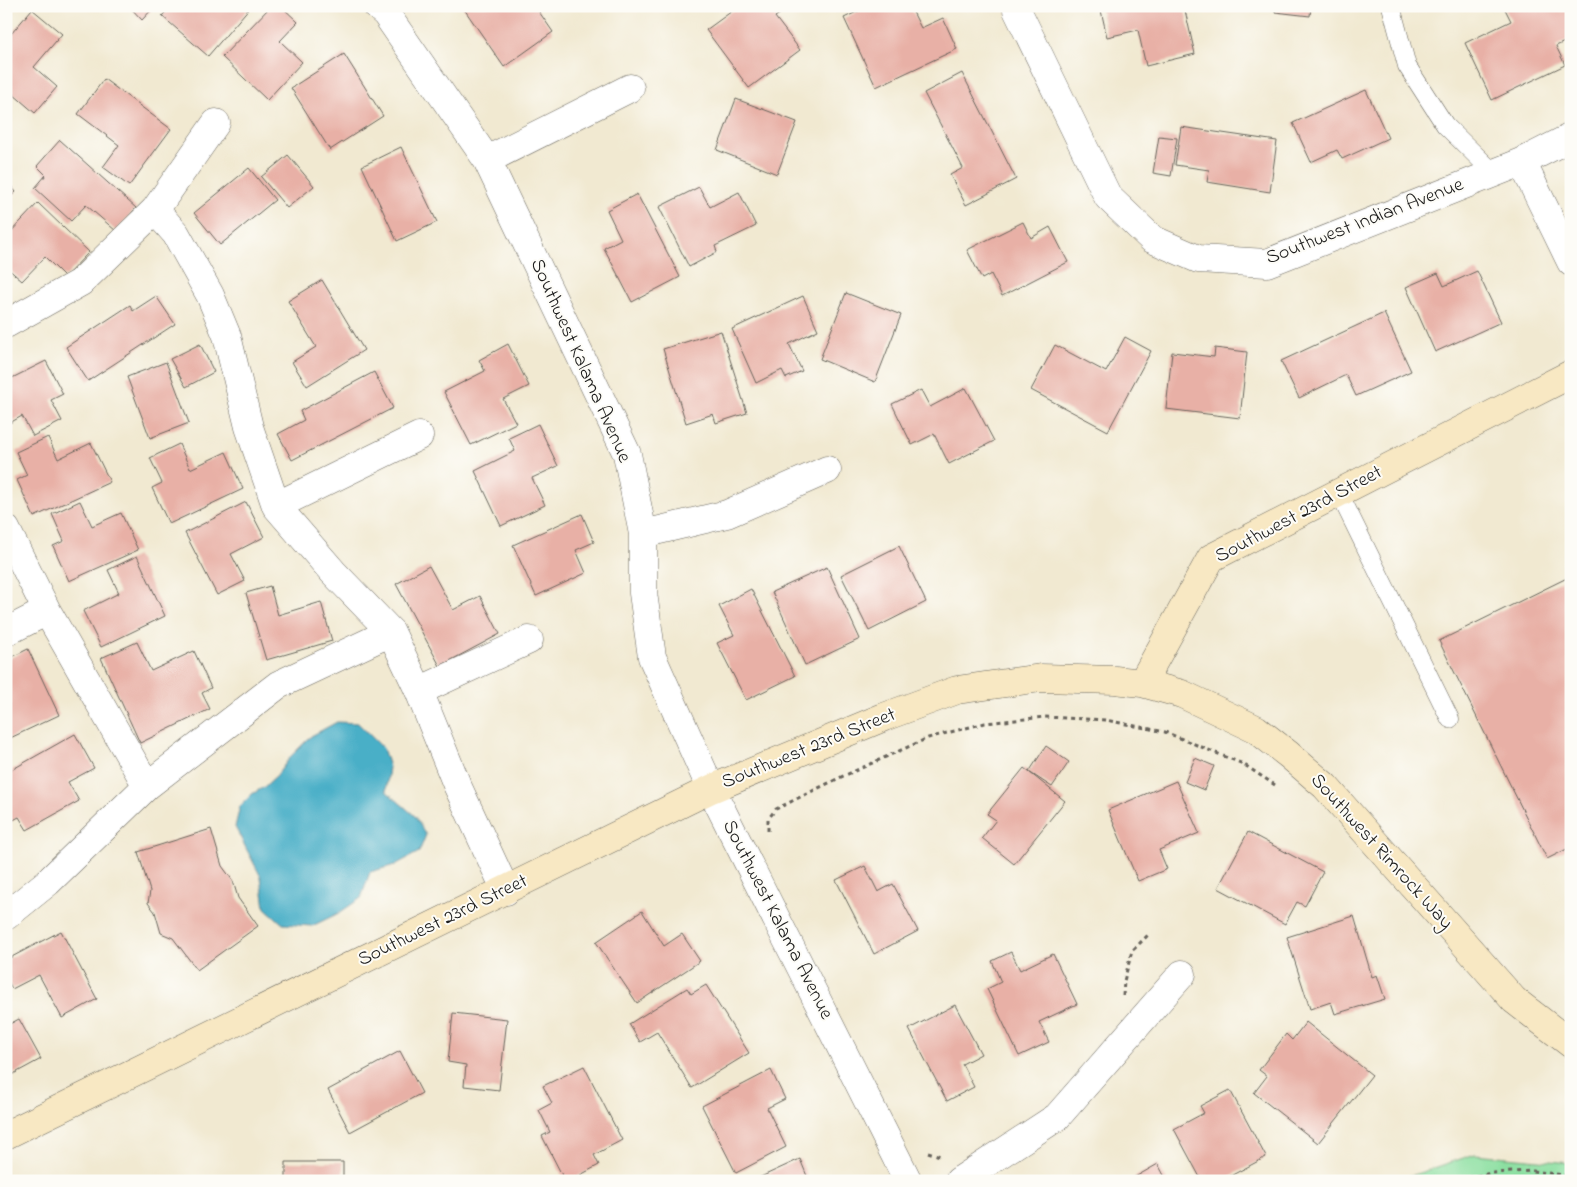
<svg xmlns="http://www.w3.org/2000/svg" width="1577" height="1187" font-family="'Indie Flower',sans-serif">
<style>
.green{fill:#8bdfa0;stroke:#547e5e}
.water{fill:#48afc7;stroke:#326672}
.building{fill:#e8b0a6}
.lines{fill:none;stroke-linecap:round;stroke-linejoin:round}
.lane-casing{stroke:#67645b;stroke-width:19}
.street-casing{stroke:#67645b;stroke-width:29}
.secondary-casing{stroke:#67645b;stroke-width:29}
.path{stroke:#67645b;stroke-width:3;stroke-dasharray:4 4;stroke-linecap:butt}
.lane{stroke:#fff;stroke-width:18}
.street{stroke:#fff;stroke-width:28}
.secondary{stroke:#f8e8c3;stroke-width:28}
.labels{text-anchor:middle;dominant-baseline:central;stroke-width:4;stroke-linejoin:round;paint-order:stroke}
.street-label{font-size:20px;fill:#1c1c1c;stroke:#fdfcf7}
</style>
<rect width="100%" height="100%" fill="#fdfcf7"/>
<filter id="ink" filterUnits="userSpaceOnUse"><feTurbulence type="fractalNoise" baseFrequency=".02" numOctaves="2"/><feDisplacementMap in="SourceGraphic" scale="10" xChannelSelector="R" yChannelSelector="G"/><feConvolveMatrix kernelMatrix="1 2 1 2 8 2 1 2 1" color-interpolation-filters="sRGB"/></filter>
<filter id="wash" filterUnits="userSpaceOnUse"><feTurbulence type="fractalNoise" baseFrequency=".0096" numOctaves="4" result="noise"/><feDisplacementMap in="SourceGraphic" scale="20" xChannelSelector="R" yChannelSelector="G"/><feGaussianBlur stdDeviation="1.12" result="paint"/><feColorMatrix in="noise" values="0 0 0 0 0 0 0 0 0 0 0 0 0 0 0 0 0 1.4 0 .05"/><feComposite in="paint" operator="in"/></filter>
<g filter="url(#wash)">
<rect width="100%" height="100%" fill="#f1e9d1"/>
<path class="green" d="M1475,1154L1571,1163V1181H1396Z"/>
<path class="water" d="M337,722L358,723L383,748L389,767L386,791L415,816L426,835L419,852L395,865L370,872L361,898L339,913L312,926L283,924L265,908L261,877L235,827L240,806L252,794L264,787L277,775L291,756L311,736Z"/>
<g id="blocks">
<path class="building" d="M129,6H155L142,20Z
M171,6H251L208,56L162,16Z
M271,6H281L298,22L280,41L302,62L267,100L222,57Z
M462,6H535L553,32L504,67Z
M672,6H682L677,11Z
M739,6H787L788,8L775,17L800,50L749,88L706,30Z
M869,6H910L921,28L943,18L957,49L876,87L844,18Z
M1100,6H1184L1195,54L1146,66L1138,30L1107,37Z
M1276,6H1311L1310,16L1275,12Z
M1506,6H1571V39L1556,46L1565,65L1492,100L1465,43L1511,21L1504,7Z
M32,9L62,34L34,67L57,87L35,113L13,94L6,102V40Z
M344,54L383,116L330,150L291,88Z
M962,73L1016,179L966,205L950,175L963,168L924,93Z
M104,79L171,129L129,186L103,167L119,145L78,114Z
M1366,90L1388,138L1342,159L1337,150L1311,162L1293,123Z
M736,99L797,122L777,174L717,150Z
M1181,127L1277,141L1270,192L1207,182L1209,170L1175,165Z
M1159,136L1177,138L1171,176L1153,173Z
M60,140L136,208L116,231L86,205L71,221L35,188L46,175L37,166Z
M401,147L437,222L397,241L362,166Z
M288,155L314,186L287,208L261,177Z
M249,168L275,200L220,245L194,213Z
M6,180L16,192L6,200Z
M699,187L710,207L739,192L756,226L715,246L717,252L689,267L659,207Z
M637,194L680,277L632,302L604,248L621,239L607,210Z
M38,203L89,252L65,277L45,257L22,281L6,267V237Z
M1023,222L1031,238L1050,227L1068,262L1002,296L991,274L982,279L967,250Z
M1477,271L1501,322L1435,352L1406,287L1438,273L1444,286Z
M322,280L364,350L307,386L292,362L316,347L288,301Z
M846,293L901,315L875,382L820,359Z
M156,296L175,324L88,381L66,347L130,305L133,311Z
M803,296L818,330L789,344L802,371L786,378L782,370L756,383L732,329Z
M1384,313L1411,371L1356,396L1346,375L1299,398L1281,361Z
M721,331L747,413L716,423L713,414L686,423L663,349Z
M1125,337L1151,351L1108,431L1031,390L1055,345L1106,372Z
M200,344L214,372L186,387L170,359Z
M508,344L529,386L503,399L516,423L471,445L444,392L485,371L479,360Z
M1215,348L1247,352L1240,418L1166,409L1172,352L1214,357Z
M46,361L63,394L51,400L62,421L33,436L22,416L6,425V381Z
M166,362L189,423L150,438L127,377Z
M374,372L393,408L292,460L278,434L304,420L300,411Z
M966,388L994,441L949,464L934,434L912,445L892,404L921,390L930,407Z
M538,424L558,466L532,478L545,505L501,526L475,471L515,451L509,438Z
M48,437L58,459L91,443L110,482L34,517L17,480L27,475L16,452Z
M179,444L190,469L226,452L243,489L169,524L152,488L162,483L150,458Z
M80,501L92,526L121,513L138,550L69,581L53,546L64,541L52,514Z
M246,502L264,537L231,554L245,581L217,595L185,533Z
M582,514L594,542L576,550L586,573L536,596L513,545Z
M899,546L926,602L869,631L841,575Z
M137,556L165,616L101,647L83,611L119,593L108,570Z
M429,566L453,610L480,596L500,634L440,666L396,584Z
M827,567L860,639L805,665L772,592Z
M1571,576V847L1547,859L1439,641Z
M270,586L278,615L321,602L332,641L266,660L246,593Z
M751,589L795,676L746,700L717,643L734,635L719,606Z
M137,642L151,671L194,651L211,688L202,693L210,709L140,743L101,658Z
M28,649L59,715L6,740V706L9,705L6,699V660Z
M75,734L94,768L68,782L79,801L27,830L19,817L6,824V773Z
M1046,746L1069,762L1052,787L1029,772Z
M1195,758L1214,766L1204,790L1185,782Z
M1024,768L1065,801L1014,864L982,838L996,820L987,814Z
M1176,781L1199,833L1159,850L1167,869L1138,881L1108,810Z
M211,829L222,866L233,881L238,898L258,926L197,970L173,938L161,933L155,912L148,903L150,891L138,852Z
M1248,832L1323,872L1305,906L1297,902L1285,924L1218,888Z
M865,866L878,892L893,884L918,931L874,954L836,880Z
M642,911L664,946L682,934L700,961L637,1003L596,942Z
M1354,916L1372,977L1377,975L1385,999L1335,1014L1331,1002L1310,1009L1287,937Z
M61,931L97,999L62,1018L39,975L12,989L6,977V960Z
M1011,952L1020,970L1053,954L1077,1004L1039,1022L1049,1042L1019,1056L987,989L1001,982L992,961Z
M706,985L749,1053L692,1088L657,1032L640,1042L629,1024L687,988L691,994Z
M955,1005L981,1054L962,1064L974,1087L947,1101L909,1029Z
M453,1013L507,1019L499,1090L464,1086L466,1065L448,1062Z
M19,1019L41,1059L6,1078V1026Z
M1306,1022L1372,1075L1318,1143L1254,1093L1267,1076L1259,1070L1286,1034L1292,1040Z
M400,1051L422,1093L350,1132L328,1090Z
M584,1066L622,1140L594,1155L599,1165L569,1181H565L542,1136L550,1132L539,1110L552,1103L543,1086Z
M771,1070L785,1099L767,1108L786,1147L736,1173L702,1106Z
M1230,1090L1266,1157L1221,1181H1202L1174,1129L1204,1113L1200,1106Z
M800,1159L809,1181H752Z
M286,1162H343V1181H286Z
M1158,1164L1167,1181H1128Z"/>
</g>
</g>
<g filter="url(#ink)">
<use href="#blocks" fill-opacity="0" stroke="#67645b" stroke-width="1"/>
<g class="lines">
<g class="lane-casing">
<path id="lane" d="M1391,6L1407,66L1445,125L1494,173
M1339,493L1450,719"/>
</g>
<g class="street-casing">
<path id="street" d="M377,6L386,14L487,160L627,454L643,534V593L652,657L711,789L908,1181
M1017,6V10L1108,197L1152,239L1198,259L1267,263L1522,162L1571,137
M487,160L630,88
M1522,162L1571,262
M155,210L176,234L210,295L227,336L249,427L276,506L333,572L391,632L419,691L457,785L506,891
M6,324L81,282L155,210L216,123
M276,506L419,436
M6,529L47,611L147,786
M643,534L727,514L827,470
M6,632L47,611
M419,691L529,640
M6,916L48,882L147,786L278,685L391,632
M959,1181L1057,1117L1182,974"/>
</g>
<g class="secondary-casing">
<path id="secondary" d="M1142,683L1182,694L1256,729L1289,755L1325,786L1514,1000L1571,1044
M6,1135L711,789L884,717L957,690L1041,678L1115,680L1142,683L1211,558L1571,374"/>
</g>
<path class="path" d="M768,831V819L776,809L839,778L928,738L985,723L1045,717L1106,720L1165,732L1243,764L1275,785
M1123,996L1124,981L1132,951L1148,935
M928,1152L943,1157
M1453,1181L1491,1173L1533,1171L1571,1176"/>
<use href="#lane" class="lane"/>
<use href="#street" class="street"/>
<use href="#secondary" class="secondary"/>
</g>
</g>
<g class="labels">
<g class="street-label">
<text transform="translate(1365 222) rotate(-21)">Southwest Indian Avenue</text>
<text transform="translate(580 361) rotate(66)">Southwest Kalama Avenue</text>
<text transform="translate(1299 515) rotate(-28)">Southwest 23rd Street</text>
<text transform="translate(809 749) rotate(-22)">Southwest 23rd Street</text>
<text transform="translate(1381 852) rotate(48)">Southwest Rimrock Way</text>
<text transform="translate(777 920) rotate(63)">Southwest Kalama Avenue</text>
<text transform="translate(443 921) rotate(-26)">Southwest 23rd Street</text>
</g>
</g>
<rect width="1577" height="1187" fill="none" stroke="#fdfcf7" stroke-width="25"/>
</svg>
